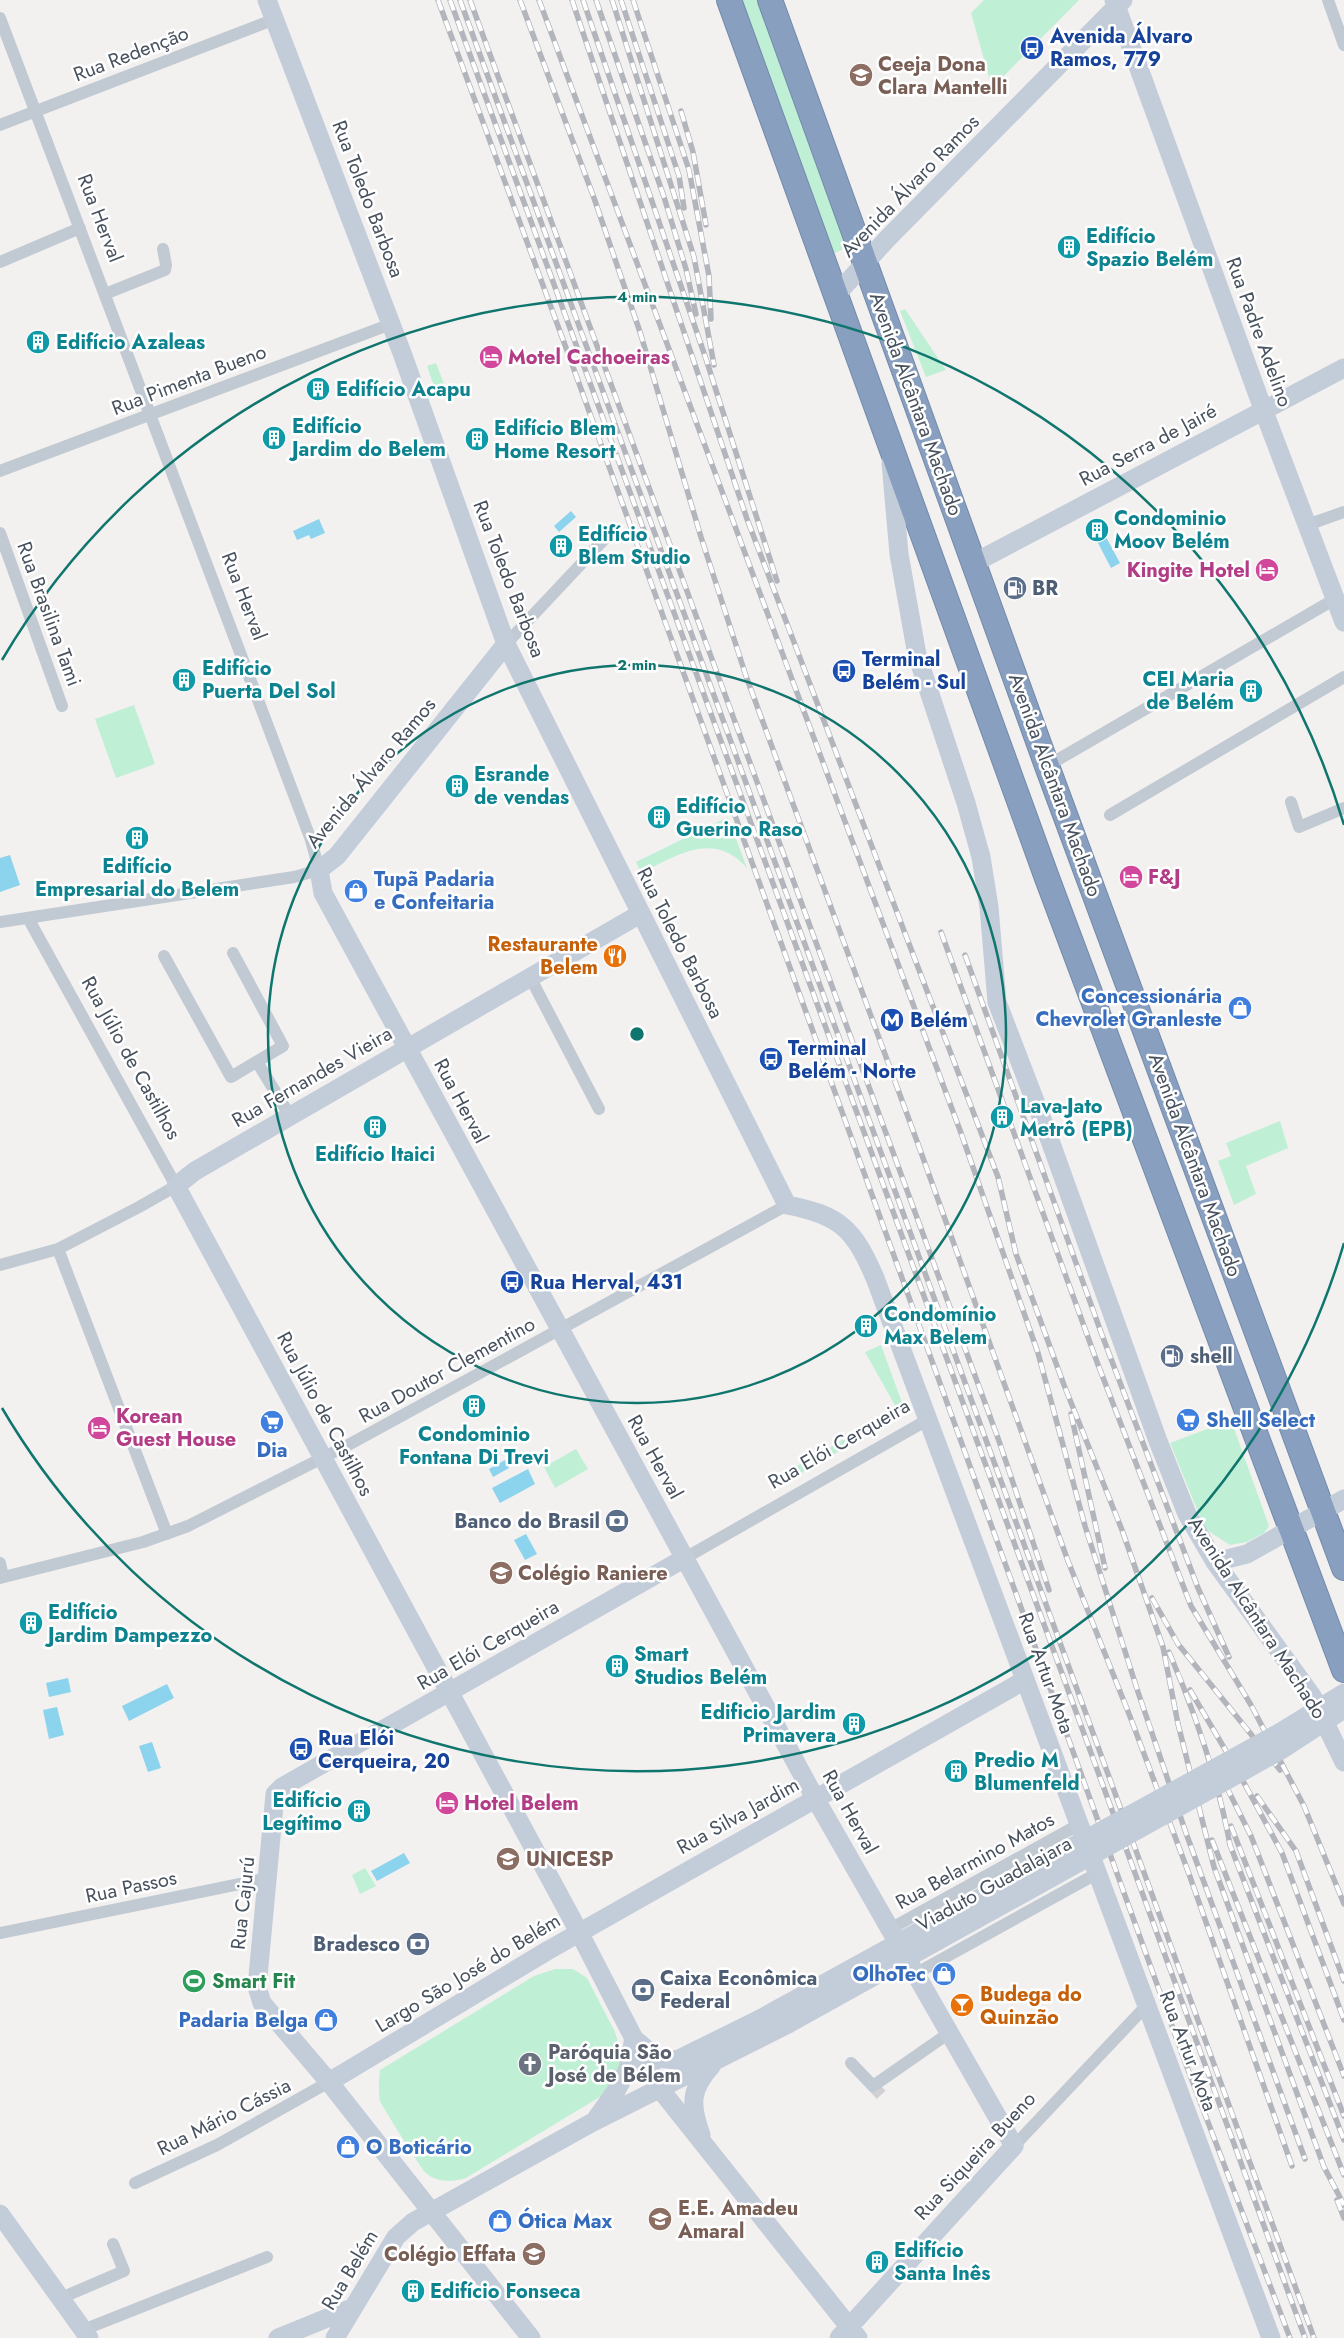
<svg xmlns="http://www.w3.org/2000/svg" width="1344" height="2338" font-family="Jost,sans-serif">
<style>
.green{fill:#bff0d5}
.water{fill:#8cd3ed}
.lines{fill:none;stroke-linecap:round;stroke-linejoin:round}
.street-tunnel{stroke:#d1d0d3;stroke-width:12;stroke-dasharray:12 6;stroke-linecap:butt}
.highway-casing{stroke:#738aab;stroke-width:26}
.street{stroke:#c1cad2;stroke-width:12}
.secondary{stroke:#c3ccd9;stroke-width:19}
.highway{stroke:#889fbf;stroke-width:24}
.rail-casing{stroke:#b2b5bb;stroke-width:5.5}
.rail{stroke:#fff;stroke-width:4;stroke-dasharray:11;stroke-linecap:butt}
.secondary-bridge{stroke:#c3ccd9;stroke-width:19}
.ring{fill:none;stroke:#0f766e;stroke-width:2.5}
.labels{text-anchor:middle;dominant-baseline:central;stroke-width:5;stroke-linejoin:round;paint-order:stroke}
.transit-label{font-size:20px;font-weight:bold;fill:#164399;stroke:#fff;text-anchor:start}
.street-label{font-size:20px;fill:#48525e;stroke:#fff}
.education-label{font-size:20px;font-weight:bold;fill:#785e54;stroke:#fff;text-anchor:start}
.culture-label{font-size:20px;font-weight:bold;fill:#0d838f;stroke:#fff;text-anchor:start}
.hotel-label{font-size:20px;font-weight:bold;fill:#b23c85;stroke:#fff;text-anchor:start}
.service-label{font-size:20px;font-weight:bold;fill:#4e5e75;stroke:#fff;text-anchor:start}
.shop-label{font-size:20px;font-weight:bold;fill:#366cbe;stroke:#fff;text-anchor:start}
.food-label{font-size:20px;font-weight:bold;fill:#c56008;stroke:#fff;text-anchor:end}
.leisure-label{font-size:20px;font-weight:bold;fill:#27864d;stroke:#fff;text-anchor:start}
.worship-label{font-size:20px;font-weight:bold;fill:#5b616d;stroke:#fff;text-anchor:start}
.centre{fill:#0f766e;stroke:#fff;stroke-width:2.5}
.ring-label{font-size:15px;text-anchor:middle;font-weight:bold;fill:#0f766e;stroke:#fff;stroke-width:5;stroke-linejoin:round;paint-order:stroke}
</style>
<rect width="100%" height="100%" fill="#f3f0f0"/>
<path class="green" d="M739,0H759L848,247L830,255Z
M984,0H1079L992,88L971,13Z
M905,309L946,370L926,377L900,311Z
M436,363L446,389L436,392L427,366Z
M134,705L155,764L116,778L95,719Z
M728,817L747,868C714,830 677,855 641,873L636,862Z
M1280,1121L1288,1148L1246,1166L1256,1194L1234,1205L1218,1161L1231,1156L1226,1143Z
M881,1345L904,1408L901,1415L781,1485L776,1478L897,1409L865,1352Z
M1231,1420L1269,1526L1264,1533L1247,1542L1230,1545L1205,1529L1170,1443Z
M576,1449L588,1469L555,1488L544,1467Z
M365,1868L376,1886L360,1894L352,1875Z
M555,1969H573L587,1978L615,2032L621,2052L620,2070L608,2092L466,2178C453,2182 437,2183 426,2173C422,2170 382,2106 380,2101C378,2091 379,2081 380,2070L534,1976Z"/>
<path class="water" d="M571,511L576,517L559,532L554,526Z
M319,519L325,533L311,539L309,535L297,540L293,531Z
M1106,537L1120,563L1111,568L1097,541Z
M10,855L20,885L0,892V858Z
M505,1460L509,1468L493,1477L489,1469Z
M528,1469L535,1484L500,1503L492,1488Z
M526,1534L537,1554L525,1560L514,1540Z
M68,1678L71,1692L49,1697L46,1683Z
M167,1684L174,1698L129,1721L122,1706Z
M57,1707L64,1735L49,1739L43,1710Z
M152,1742L161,1768L148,1772L139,1746Z
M404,1853L410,1863L377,1881L371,1871Z"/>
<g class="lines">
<path class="street-tunnel" d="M873,2086L884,2098"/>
<g class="highway-casing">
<path id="highway" d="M729,0L1047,878L1344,1670
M770,0L1047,766L1344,1568"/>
</g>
<path class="street" d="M1328,0L1344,45
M0,18L311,840L319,870L294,877L0,922
M0,125L275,19
M0,262L80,228
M105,294L165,270L166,265L163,249
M0,471L391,324
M1307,525L1344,512
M0,533L62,706
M506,644L613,530
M1047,766L1335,599
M1291,802L1299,827L1344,808
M1110,815L1344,677
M164,956L231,1077L283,1046L233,953
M530,977L599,1109
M257,1062L290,1116
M58,1249L167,1534
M0,1265L58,1249L139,1207L176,1186L28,918
M685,1558L929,1419
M0,1563L3,1577
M0,1578L143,1542L188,1526L350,1444L787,1205
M890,1929L1078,1825
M0,1933L269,1878
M915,1974L1096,1874
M851,2063L873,2086L949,2033
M1014,2146L1147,2005
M135,2183L217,2145L329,2082
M61,2298L124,2271L113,2244
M83,2330L267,2257"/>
<path class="secondary" d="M267,0L402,353L506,644L787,1205C840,1215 854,1229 875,1278L1271,2338
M1114,0L1263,409L1344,622
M835,296L887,239L1123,0
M891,463L899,554L917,655L966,803L981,857L989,907L997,1002L1048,1135L1158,1441L1187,1514L1215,1562L1312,1696L1344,1762
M974,563L1344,368
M506,644L337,856L319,870L323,893L815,1798L1014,2146L839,2338
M640,914L195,1171L176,1186L579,1932L660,2089L858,2338
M1215,1562L1247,1554L1344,1499
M638,2042L657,2058L677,2060L760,2019
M329,2082L547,1951L1025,1680
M596,2119L616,2091L628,2069L634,2038
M701,2135C690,2105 690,2089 712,2065
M0,2214L89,2338
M278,2338L352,2308
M335,2338L396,2237L413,2222L593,2122L788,2024
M531,2338L329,2082L262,2003L257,1987L275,1794L282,1787L685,1558"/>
<use href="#highway" class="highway"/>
<g class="rail-casing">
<path id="rail" d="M438,0L576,375L1184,2059L1290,2338
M450,0L1305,2338
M460,0L1314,2338
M470,0L999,1441L1049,1590
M520,0L594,198L640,332L701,537L746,676L918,1144L1068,1561L1131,1719L1189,1874L1292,2166
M539,0L961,1133L1038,1353L1085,1526L1138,1692L1186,1833L1305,2159
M572,0L747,519L998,1177L1016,1254L1064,1385L1122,1530L1163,1647L1178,1724L1214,1867L1324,2167L1344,2205
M583,0L706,359L777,581
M596,0L664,197L686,269L696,314
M612,0L694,257L714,365
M621,0L679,176L684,208
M633,0L689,170L709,276L711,319
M681,111L693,152L706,225
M941,932L1097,1362L1191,1606L1251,1705L1304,1806L1344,1904
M965,955L1102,1335L1198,1588L1229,1657
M1071,1414L1105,1568
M1152,1598L1178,1644L1280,1770
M1169,1652C1196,1715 1218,1779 1230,1845L1344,2140
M1190,1690L1236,1768L1282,1853L1344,2020
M1216,1766L1251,1836L1344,2076
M1257,1796L1296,1851L1344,1981
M1231,1826L1344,2116
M1212,1840L1344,2175
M1337,2200L1344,2218"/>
</g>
<use href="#rail" class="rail"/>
<path class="secondary-bridge" d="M760,2019L1279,1733L1344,1693
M788,2024L1281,1750L1344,1709"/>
</g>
<g class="ring">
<circle cx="637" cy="1034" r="369"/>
<path d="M1344 1243A737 737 0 0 1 2 1408M2 660A737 737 0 0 1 1344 825"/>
</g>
<defs>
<g id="bus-disc" transform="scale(1.25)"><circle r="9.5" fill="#1a4fb4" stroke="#fff"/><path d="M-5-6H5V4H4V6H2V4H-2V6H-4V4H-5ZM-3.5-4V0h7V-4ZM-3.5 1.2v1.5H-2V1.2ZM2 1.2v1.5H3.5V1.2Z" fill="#fff"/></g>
<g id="school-disc" transform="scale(1.25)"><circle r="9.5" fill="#8d6e63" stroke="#fff"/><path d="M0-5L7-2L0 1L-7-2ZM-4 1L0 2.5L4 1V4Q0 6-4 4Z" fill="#fff"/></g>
<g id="building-disc" transform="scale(1.25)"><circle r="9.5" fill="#0f9aa8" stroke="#fff"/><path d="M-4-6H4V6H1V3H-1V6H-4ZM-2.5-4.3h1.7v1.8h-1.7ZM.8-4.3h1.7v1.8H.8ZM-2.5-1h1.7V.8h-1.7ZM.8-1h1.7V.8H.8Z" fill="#fff"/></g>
<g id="hotel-disc" transform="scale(1.25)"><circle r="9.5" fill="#d1479c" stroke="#fff"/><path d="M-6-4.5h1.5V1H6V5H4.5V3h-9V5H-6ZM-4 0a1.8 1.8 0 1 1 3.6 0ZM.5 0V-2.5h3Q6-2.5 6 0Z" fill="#fff"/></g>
<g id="fuel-disc" transform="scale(1.25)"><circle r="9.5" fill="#5c6f8a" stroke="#fff"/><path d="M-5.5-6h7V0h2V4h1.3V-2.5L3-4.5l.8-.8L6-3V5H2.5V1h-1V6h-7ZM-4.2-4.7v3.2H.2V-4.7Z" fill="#fff"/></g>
<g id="shop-disc" transform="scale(1.25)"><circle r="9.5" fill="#3f7fe0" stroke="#fff"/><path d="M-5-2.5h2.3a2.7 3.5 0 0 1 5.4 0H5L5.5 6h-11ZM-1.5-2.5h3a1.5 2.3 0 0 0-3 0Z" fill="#fff"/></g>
<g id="restaurant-disc" transform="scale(1.25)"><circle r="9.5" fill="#e8710a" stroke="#fff"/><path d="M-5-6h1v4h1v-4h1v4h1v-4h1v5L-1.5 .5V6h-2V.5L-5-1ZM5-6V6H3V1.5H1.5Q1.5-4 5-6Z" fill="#fff"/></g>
<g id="metro-disc" transform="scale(1.25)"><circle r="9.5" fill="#1a4fb4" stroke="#fff"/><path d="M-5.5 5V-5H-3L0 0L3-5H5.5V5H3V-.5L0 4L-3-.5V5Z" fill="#fff"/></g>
<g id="supermarket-disc" transform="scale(1.25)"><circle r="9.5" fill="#3f7fe0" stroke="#fff"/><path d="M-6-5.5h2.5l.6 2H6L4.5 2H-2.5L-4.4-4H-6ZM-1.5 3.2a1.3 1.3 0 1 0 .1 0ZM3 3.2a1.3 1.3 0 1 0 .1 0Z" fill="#fff"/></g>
<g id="bank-disc" transform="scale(1.25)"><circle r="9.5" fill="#5c6f8a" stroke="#fff"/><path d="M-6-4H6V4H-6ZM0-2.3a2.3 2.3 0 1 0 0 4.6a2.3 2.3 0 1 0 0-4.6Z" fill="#fff"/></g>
<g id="university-disc" transform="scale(1.25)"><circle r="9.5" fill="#8d6e63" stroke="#fff"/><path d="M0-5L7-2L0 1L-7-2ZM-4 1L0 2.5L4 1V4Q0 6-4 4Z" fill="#fff"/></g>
<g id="stadium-disc" transform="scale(1.25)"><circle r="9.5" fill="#2e9e5b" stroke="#fff"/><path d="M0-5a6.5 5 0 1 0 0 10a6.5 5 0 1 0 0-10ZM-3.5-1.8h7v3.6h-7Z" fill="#fff"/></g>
<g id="bar-disc" transform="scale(1.25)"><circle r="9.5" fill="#e8710a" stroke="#fff"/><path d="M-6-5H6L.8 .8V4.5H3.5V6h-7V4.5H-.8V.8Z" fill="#fff"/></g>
<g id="church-disc" transform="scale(1.25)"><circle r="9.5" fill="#6b7280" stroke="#fff"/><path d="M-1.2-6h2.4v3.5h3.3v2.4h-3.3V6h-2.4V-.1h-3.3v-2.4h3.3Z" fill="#fff"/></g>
</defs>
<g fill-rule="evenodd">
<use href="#bus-disc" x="1032" y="48"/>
<use href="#school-disc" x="861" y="75"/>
<use href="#building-disc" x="1069" y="247"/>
<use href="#building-disc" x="38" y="342"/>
<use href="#hotel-disc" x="491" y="357"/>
<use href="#building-disc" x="318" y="389"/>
<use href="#building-disc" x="274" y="438"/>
<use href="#building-disc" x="477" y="439"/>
<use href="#building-disc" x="1097" y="530"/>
<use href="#building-disc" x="561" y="546"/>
<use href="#hotel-disc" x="1267" y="570"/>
<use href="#fuel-disc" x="1015" y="588"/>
<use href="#bus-disc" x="844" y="671"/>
<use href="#building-disc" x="184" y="680"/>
<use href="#building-disc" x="1251" y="691"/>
<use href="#building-disc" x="457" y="786"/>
<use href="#building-disc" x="659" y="817"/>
<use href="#building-disc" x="137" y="838"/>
<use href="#hotel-disc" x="1131" y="877"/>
<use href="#shop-disc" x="356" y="891"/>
<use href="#restaurant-disc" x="615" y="956"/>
<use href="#shop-disc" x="1240" y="1008"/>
<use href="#metro-disc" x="892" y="1020"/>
<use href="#bus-disc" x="771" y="1059"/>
<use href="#building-disc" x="1002" y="1117"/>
<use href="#building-disc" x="375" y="1127"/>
<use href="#bus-disc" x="512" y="1282"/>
<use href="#building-disc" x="866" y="1326"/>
<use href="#fuel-disc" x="1172" y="1356"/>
<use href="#building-disc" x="474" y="1406"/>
<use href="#supermarket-disc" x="1188" y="1420"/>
<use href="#supermarket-disc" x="272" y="1422"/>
<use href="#hotel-disc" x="99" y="1428"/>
<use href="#bank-disc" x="617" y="1521"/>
<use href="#school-disc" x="501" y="1573"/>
<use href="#building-disc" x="31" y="1623"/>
<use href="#building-disc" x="617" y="1666"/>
<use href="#building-disc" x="854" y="1724"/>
<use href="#bus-disc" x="301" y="1749"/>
<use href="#building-disc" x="956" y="1771"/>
<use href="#hotel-disc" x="447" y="1803"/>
<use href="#building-disc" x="359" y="1811"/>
<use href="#university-disc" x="508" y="1859"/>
<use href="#bank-disc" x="418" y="1944"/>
<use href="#shop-disc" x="944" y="1974"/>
<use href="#stadium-disc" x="194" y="1981"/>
<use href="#bank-disc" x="643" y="1990"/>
<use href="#bar-disc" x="962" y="2005"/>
<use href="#shop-disc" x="326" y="2020"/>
<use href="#church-disc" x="530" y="2064"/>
<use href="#shop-disc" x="348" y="2147"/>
<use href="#school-disc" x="660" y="2219"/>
<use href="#shop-disc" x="500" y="2221"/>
<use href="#school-disc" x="534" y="2254"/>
<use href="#building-disc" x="877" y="2262"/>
<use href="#building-disc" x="413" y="2291"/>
</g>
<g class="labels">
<g class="transit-label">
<text x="1050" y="36">Avenida Álvaro<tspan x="1050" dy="23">Ramos, 779</tspan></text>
<text x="862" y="659">Terminal<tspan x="862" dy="23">Belém - Sul</tspan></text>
<text x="910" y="1020">Belém</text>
<text x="788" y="1048">Terminal<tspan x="788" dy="23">Belém - Norte</tspan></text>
<text x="530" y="1282">Rua Herval, 431</text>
<text x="318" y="1738">Rua Elói<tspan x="318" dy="23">Cerqueira, 20</tspan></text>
</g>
<g class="street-label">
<text transform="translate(131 54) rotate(-21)">Rua Redenção</text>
<text transform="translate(910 186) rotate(-46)">Avenida Álvaro Ramos</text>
<text transform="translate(368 199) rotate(69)">Rua Toledo Barbosa</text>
<text transform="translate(100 218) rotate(69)">Rua Herval</text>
<text transform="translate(1259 332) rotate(70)">Rua Padre Adelino</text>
<text transform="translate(189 380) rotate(-21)">Rua Pimenta Bueno</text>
<text transform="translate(916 404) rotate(70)">Avenida Alcântara Machado</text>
<text transform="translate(1148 445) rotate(-28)">Rua Serra de Jairé</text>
<text transform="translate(509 579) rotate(69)">Rua Toledo Barbosa</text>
<text transform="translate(244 596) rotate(69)">Rua Herval</text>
<text transform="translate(49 614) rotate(70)">Rua Brasilina Tami</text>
<text transform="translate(371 773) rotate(-50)">Avenida Álvaro Ramos</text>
<text transform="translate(1055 785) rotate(70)">Avenida Alcântara Machado</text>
<text transform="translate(680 943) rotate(63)">Rua Toledo Barbosa</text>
<text transform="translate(131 1058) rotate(61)">Rua Júlio de Castilhos</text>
<text transform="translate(312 1077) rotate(-30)">Rua Fernandes Vieira</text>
<text transform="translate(461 1101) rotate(62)">Rua Herval</text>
<text transform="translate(1195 1165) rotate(70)">Avenida Alcântara Machado</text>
<text transform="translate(447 1370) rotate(-29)">Rua Doutor Clementino</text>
<text transform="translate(325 1414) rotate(62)">Rua Júlio de Castilhos</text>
<text transform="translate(839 1444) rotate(-30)">Rua Elói Cerqueira</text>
<text transform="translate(655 1457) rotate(61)">Rua Herval</text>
<text transform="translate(1257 1618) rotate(57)">Avenida Alcântara Machado</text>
<text transform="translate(488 1645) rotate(-30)">Rua Elói Cerqueira</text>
<text transform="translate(1046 1673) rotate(70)">Rua Artur Mota</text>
<text transform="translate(850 1812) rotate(61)">Rua Herval</text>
<text transform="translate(738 1816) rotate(-29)">Rua Silva Jardim</text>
<text transform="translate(975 1861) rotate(-29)">Rua Belarmino Matos</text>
<text transform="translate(994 1884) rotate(-29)">Viaduto Guadalajara</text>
<text transform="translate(131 1887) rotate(-12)">Rua Passos</text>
<text transform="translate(243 1903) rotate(-84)">Rua Cajurú</text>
<text transform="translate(468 1973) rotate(-31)">Largo São José do Belém</text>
<text transform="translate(1188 2051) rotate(69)">Rua Artur Mota</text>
<text transform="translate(224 2117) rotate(-27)">Rua Mário Cássia</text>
<text transform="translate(975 2156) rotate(-47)">Rua Siqueira Bueno</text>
<text transform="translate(350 2270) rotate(-59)">Rua Belém</text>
</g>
<g class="education-label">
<text x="878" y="64">Ceeja Dona<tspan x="878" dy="23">Clara Mantelli</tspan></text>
<text x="518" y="1573">Colégio Raniere</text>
<text x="526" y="1859">UNICESP</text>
<text x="678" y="2208">E.E. Amadeu<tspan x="678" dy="23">Amaral</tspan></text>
<text x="516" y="2254" text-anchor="end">Colégio Effata</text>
</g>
<g class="culture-label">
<text x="1086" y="236">Edifício<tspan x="1086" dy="23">Spazio Belém</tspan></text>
<text x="56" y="342">Edifício Azaleas</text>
<text x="336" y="389">Edifício Acapu</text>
<text x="292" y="426">Edifício<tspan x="292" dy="23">Jardim do Belem</tspan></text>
<text x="494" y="428">Edifício Blem<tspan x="494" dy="23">Home Resort</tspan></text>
<text x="1114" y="518">Condominio<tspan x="1114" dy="23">Moov Belém</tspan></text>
<text x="578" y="534">Edifício<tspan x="578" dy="23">Blem Studio</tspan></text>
<text x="202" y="668">Edifício<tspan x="202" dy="23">Puerta Del Sol</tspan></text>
<text x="1234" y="679" text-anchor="end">CEI Maria<tspan x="1234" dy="23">de Belém</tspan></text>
<text x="474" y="774">Esrande<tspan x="474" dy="23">de vendas</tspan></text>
<text x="676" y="806">Edifício<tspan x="676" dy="23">Guerino Raso</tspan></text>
<text x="137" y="866" text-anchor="middle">Edifício<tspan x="137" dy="23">Empresarial do Belem</tspan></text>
<text x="1020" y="1106">Lava-Jato<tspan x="1020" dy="23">Metrô (EPB)</tspan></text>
<text x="375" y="1154" text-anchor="middle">Edifício Itaici</text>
<text x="884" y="1314">Condomínio<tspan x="884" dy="23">Max Belem</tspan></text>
<text x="474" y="1434" text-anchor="middle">Condominio<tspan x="474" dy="23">Fontana Di Trevi</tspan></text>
<text x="48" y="1612">Edifício<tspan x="48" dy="23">Jardim Dampezzo</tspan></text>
<text x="634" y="1654">Smart<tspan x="634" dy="23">Studios Belém</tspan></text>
<text x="836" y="1712" text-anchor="end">Edificio Jardim<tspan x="836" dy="23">Primavera</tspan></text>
<text x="974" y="1760">Predio M<tspan x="974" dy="23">Blumenfeld</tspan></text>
<text x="342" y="1800" text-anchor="end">Edifício<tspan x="342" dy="23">Legítimo</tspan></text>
<text x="894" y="2250">Edifício<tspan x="894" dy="23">Santa Inês</tspan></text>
<text x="430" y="2291">Edifício Fonseca</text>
</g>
<g class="hotel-label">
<text x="508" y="357">Motel Cachoeiras</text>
<text x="1250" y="570" text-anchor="end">Kingite Hotel</text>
<text x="1148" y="877">F&amp;J</text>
<text x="116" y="1416">Korean<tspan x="116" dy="23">Guest House</tspan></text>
<text x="464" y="1803">Hotel Belem</text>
</g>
<g class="service-label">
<text x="1032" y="588">BR</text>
<text x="1190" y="1356">shell</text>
<text x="600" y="1521" text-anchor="end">Banco do Brasil</text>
<text x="400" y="1944" text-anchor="end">Bradesco</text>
<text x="660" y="1978">Caixa Econômica<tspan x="660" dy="23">Federal</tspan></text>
</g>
<g class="shop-label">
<text x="374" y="879">Tupã Padaria<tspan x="374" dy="23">e Confeitaria</tspan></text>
<text x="1222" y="996" text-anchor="end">Concessionária<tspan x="1222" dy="23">Chevrolet Granleste</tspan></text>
<text x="1206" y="1420">Shell Select</text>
<text x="272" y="1450" text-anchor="middle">Dia</text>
<text x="926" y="1974" text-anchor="end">OlhoTec</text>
<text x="308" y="2020" text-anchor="end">Padaria Belga</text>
<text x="366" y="2147">O Boticário</text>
<text x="518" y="2221">Ótica Max</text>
</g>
<g class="food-label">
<text x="598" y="944">Restaurante<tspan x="598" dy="23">Belem</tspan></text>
<text x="980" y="1994" text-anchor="start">Budega do<tspan x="980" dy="23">Quinzão</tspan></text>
</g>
<g class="leisure-label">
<text x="212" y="1981">Smart Fit</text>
</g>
<g class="worship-label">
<text x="548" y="2052">Paróquia São<tspan x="548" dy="23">José de Bélem</tspan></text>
</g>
</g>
<circle cx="637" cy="1034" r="8" class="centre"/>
<g class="ring-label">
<text x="637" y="302">4 min</text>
<text x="637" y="670">2 min</text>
</g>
</svg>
